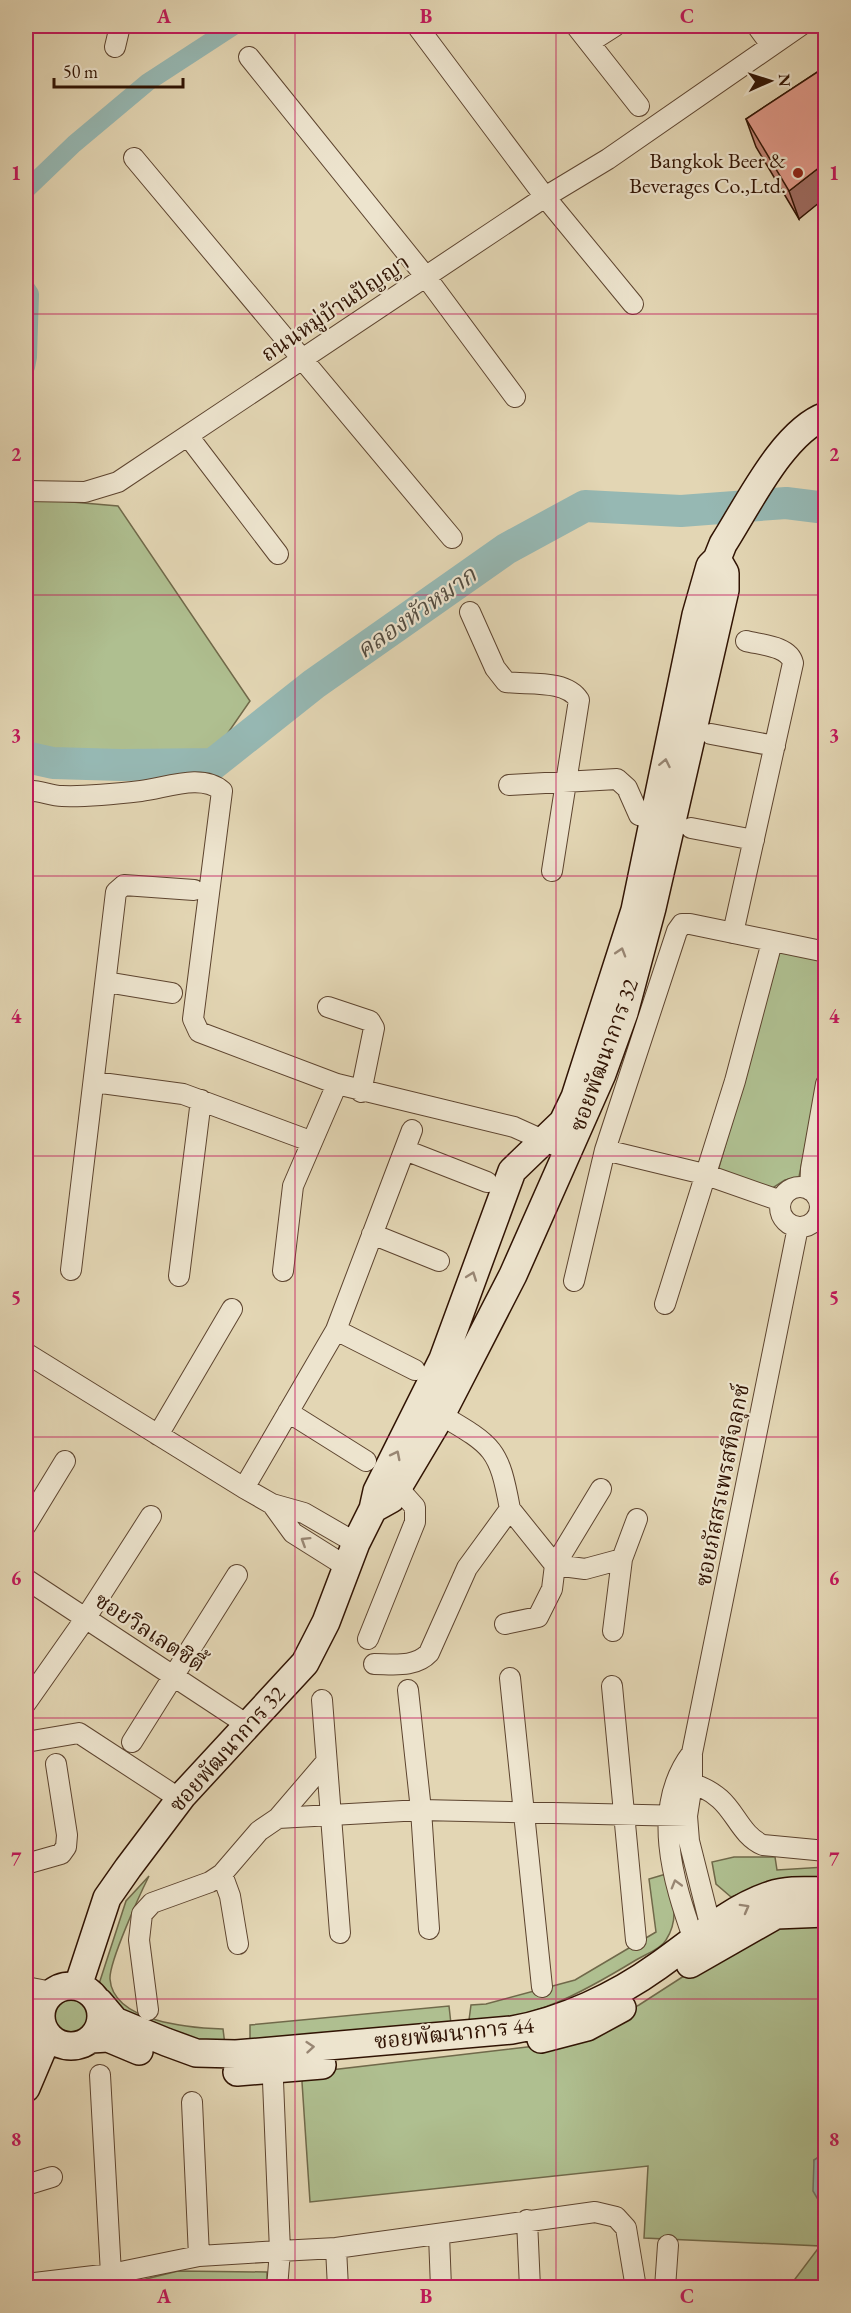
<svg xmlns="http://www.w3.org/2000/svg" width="851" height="2313" font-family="'EB Garamond','Noto Serif Thai',serif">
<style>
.green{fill:#afbf90;stroke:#70694a;stroke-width:1.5}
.water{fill:#96b8b3;stroke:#6d766d;stroke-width:1.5}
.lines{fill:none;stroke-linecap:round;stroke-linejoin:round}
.canal{stroke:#96b8b3;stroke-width:18}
.river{stroke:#96b8b3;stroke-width:32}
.street-casing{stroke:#5d442f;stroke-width:22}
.secondary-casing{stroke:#301303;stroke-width:30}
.street{stroke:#ede4ce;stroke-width:20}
.secondary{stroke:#ede4ce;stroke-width:27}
.wall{fill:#c38578;stroke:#301303;stroke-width:1.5}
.shaded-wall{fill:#9f6c62;stroke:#301303;stroke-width:1.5}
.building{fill:#e39b8c;stroke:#301303;stroke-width:1.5}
.oneway{stroke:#988673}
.grid{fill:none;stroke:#c2185b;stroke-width:1.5;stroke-opacity:0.55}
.poi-dot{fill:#8f2418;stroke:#ede4ce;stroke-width:2}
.labels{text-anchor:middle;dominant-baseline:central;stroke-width:4.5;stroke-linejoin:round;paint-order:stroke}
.poi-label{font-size:22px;fill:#301303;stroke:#ede4ce;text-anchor:end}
.street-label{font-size:22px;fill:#301303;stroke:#ede4ce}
.water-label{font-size:24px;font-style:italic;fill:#544d41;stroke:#ede4ce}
.neatline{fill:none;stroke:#c2185b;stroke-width:2}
.grid-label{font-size:20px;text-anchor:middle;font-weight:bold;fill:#c2185b}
</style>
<rect width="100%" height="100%" fill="#e3d6b4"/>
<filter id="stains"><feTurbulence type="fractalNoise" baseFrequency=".00333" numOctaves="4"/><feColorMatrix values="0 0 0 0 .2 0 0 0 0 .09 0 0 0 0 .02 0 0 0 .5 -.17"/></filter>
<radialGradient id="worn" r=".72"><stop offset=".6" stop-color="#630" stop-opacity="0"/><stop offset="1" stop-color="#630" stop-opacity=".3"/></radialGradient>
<path class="green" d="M26,498L118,506L250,701L214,753L121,765L26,750Z
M780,951L825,962V1047L799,1177L785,1180L771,1189L718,1171Z
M734,1857H775L777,1870L825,1867V1883L750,1890L731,1897L716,1884L712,1862Z
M666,1874C673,1897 680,1919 666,1940C661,1949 644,1955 636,1960C585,1991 530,2023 469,2020L471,2005L486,2004L575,1980L656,1932L649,1879Z
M149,1876C140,1894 109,1962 110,1979C113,2022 191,2028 223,2029L225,2045L210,2046L111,2018L98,1987L126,1901Z
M825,1924L826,2153L814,2160L825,2210V2287H789L820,2246L644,2238L648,2166L310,2202L302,2082L305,2073L561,2043L639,2005L718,1954L786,1925Z
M52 2018a19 19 0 1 1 38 0a19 19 0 1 1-38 0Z
M449,2006L451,2024L250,2042V2025Z
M178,2271L267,2272V2287H114Z"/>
<path class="water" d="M825,2153L826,2210H824L813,2191L814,2160Z"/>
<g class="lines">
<path class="canal" d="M26,190L74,144L148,82L234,26
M26,288L30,294L28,357L26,367
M26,750L32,757"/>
<path class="river" d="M26,757L53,763L121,765L213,764L314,684L506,549L585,506L681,511L786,503L826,508"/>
<g class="street-casing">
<path id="street" d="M417,26L545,197L633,304
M576,26L639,106
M757,26L771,45
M590,42L615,26
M115,47L120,26
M249,57L426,277L515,397
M134,158L452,538
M188,436L278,554
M26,491L85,492L118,482L545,197L608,159L800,26
M470,612L495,668L506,682C528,685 566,679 579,700L552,871
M711,734L775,746
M509,785L617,779L627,788L639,815L654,819
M26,791C38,789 50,796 62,796C89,797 115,794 141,791C166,788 202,773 222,791L193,1019L199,1032L337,1084L514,1127L554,1145
M691,828L754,840
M733,933L793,663C789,646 761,645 746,641
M106,982L172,993
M328,1007L370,1021L374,1028L361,1092
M94,1082L183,1094L310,1141
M405,1150L487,1182
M605,1150L704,1174L781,1201
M780 1207a20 20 0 1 1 40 0a20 20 0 1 1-40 0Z
M810,1190L811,1169L826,1084
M372,1234L439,1261
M71,1270L116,892L124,885L194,890
M283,1271L293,1186L337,1084
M179,1276L201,1100
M574,1281L605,1150L677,931L682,924H690L826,952
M665,1304L735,1081L772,942
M336,1330L415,1370
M26,1353L244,1488L272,1504L304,1513L356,1543
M288,1412L366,1461
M158,1435L232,1309
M244,1488L336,1330L412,1130
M272,1504L293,1533L347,1567
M510,1509L555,1565L585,1569L622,1559L637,1519
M26,1525L65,1461
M26,1579L249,1726
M505,1624L538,1617L552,1589L555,1565L601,1489
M613,1631L622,1559
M368,1639L415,1522V1507L398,1488
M374,1664C393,1664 415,1668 429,1653L467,1568L510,1509C499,1449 494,1446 441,1415
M510,1678L542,1987
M612,1686L636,1940
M408,1690L421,1810L429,1929
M322,1700L340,1933
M26,1703L85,1619L151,1516
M26,1742L79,1733L180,1799
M132,1742L237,1575
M692,1753C650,1808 673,1881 694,1940
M682,1780C696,1784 709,1789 720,1799C736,1813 742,1836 763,1845L826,1851
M278,1818L326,1762
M26,1864L61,1854L66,1847L67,1835L56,1764
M222,1874L230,1896L238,1944
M711,1928L689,1841L687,1816L692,1784V1753L798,1227
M26,1987L52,1992
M148,2010L139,1940L142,1914L152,1903L210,1882L222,1874L259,1831L278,1818L421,1810L687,1816
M26,2017H41
M272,2057L280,2251L336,2248L595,2212L616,2217L626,2228L636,2288
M100,2075L111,2274
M192,2102L199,2256
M26,2185L52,2177
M527,2220L530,2288
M439,2235L441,2288
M336,2248L338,2288
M26,2284L111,2274L199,2256L280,2251L277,2288
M665,2288L668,2245"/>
</g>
<g class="secondary-casing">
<path id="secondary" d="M717,559L723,544C747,507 783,431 826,416
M690,1964L776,1915L826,1913
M41 2016a30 30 0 1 1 60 0a30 30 0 1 1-60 0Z
M78,1986L107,1898L128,1868L183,1795L305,1663L326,1622L356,1543L373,1509L377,1491L443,1359L512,1171L563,1122L575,1097L635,910L696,615L710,566L717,559L725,573V590L652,908L624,1013L602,1074L513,1275L441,1415L391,1499L373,1509
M99,2002L115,2021L166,2042L196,2053L236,2054L512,2030C563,2021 616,1996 658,1966C692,1942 731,1908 771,1895C788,1889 808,1891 826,1891
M91,2039L108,2038L139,2051
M541,2039L587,2027L622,2008
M237,2072L322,2065
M26,2088L48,2036"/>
</g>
<use href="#street" class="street"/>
<use href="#secondary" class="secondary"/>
</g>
<path class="wall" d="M825,67L799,219L756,147L746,119Z"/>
<path class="shaded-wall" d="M825,163V198L799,219L789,191Z"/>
<path class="building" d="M825,67V163L789,191L746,119Z"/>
<defs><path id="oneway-chevron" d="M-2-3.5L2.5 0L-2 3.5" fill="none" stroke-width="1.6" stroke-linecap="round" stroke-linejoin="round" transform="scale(1.5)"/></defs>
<g class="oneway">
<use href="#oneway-chevron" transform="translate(665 763) rotate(-78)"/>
<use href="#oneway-chevron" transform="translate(621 952) rotate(-73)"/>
<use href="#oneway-chevron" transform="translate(472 1276) rotate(-70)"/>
<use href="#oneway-chevron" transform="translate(396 1455) rotate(-63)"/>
<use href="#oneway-chevron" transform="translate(305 1541) rotate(-148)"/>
<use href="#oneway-chevron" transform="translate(676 1884) rotate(-106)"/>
<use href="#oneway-chevron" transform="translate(745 1908) rotate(-29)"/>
<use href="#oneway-chevron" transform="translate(310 2047) rotate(-5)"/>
</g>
<path class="grid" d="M295,26V2288M556,26V2288M26,314H826M26,595H826M26,876H826M26,1156H826M26,1437H826M26,1718H826M26,1999H826"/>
<circle class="poi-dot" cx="798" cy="173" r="6"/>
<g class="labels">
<g class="poi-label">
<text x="786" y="160">Bangkok Beer &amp;<tspan x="786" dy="25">Beverages Co.,Ltd.</tspan></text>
</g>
<g class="street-label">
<text transform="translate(335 308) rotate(-34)">ถนนหมู่บ้านปัญญา</text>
<text transform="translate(604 1055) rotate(-70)">ซอยพัฒนาการ 32</text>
<text transform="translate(722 1485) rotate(-79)">ซอยภัสสรเพรสทีจลุกซ์</text>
<text transform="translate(150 1632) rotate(33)">ซอยวิลเลตซิตี้</text>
<text transform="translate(227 1749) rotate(-48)">ซอยพัฒนาการ 32</text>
<text transform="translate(454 2033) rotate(-6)">ซอยพัฒนาการ 44</text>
</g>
<g class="water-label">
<text transform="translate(416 612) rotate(-35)">คลองหัวหมาก</text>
</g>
</g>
<rect width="851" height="2313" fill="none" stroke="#e3d6b4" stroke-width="66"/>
<g transform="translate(770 81) rotate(87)" stroke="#ede4ce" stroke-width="4.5" paint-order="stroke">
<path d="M0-4.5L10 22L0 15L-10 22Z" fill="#301303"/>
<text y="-9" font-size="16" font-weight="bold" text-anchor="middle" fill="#301303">N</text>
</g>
<path d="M54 78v9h129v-9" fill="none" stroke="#301303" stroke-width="3"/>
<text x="63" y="78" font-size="18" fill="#301303" stroke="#ede4ce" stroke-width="4.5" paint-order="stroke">50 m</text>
<rect x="33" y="33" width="785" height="2247" class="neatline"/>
<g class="grid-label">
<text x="164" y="23">A</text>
<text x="426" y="23">B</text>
<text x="687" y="23">C</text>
<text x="16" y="180">1</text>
<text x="834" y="180">1</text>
<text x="16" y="461">2</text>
<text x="834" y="461">2</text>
<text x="16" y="742">3</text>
<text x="834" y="742">3</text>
<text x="16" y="1023">4</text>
<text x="834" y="1023">4</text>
<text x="16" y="1304">5</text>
<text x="834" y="1304">5</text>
<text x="16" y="1585">6</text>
<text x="834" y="1585">6</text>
<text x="16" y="1866">7</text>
<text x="834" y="1866">7</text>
<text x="16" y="2146">8</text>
<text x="834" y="2146">8</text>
<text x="164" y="2303">A</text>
<text x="426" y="2303">B</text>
<text x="687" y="2303">C</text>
</g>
<rect width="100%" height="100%" filter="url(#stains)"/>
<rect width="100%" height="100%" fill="url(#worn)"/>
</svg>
